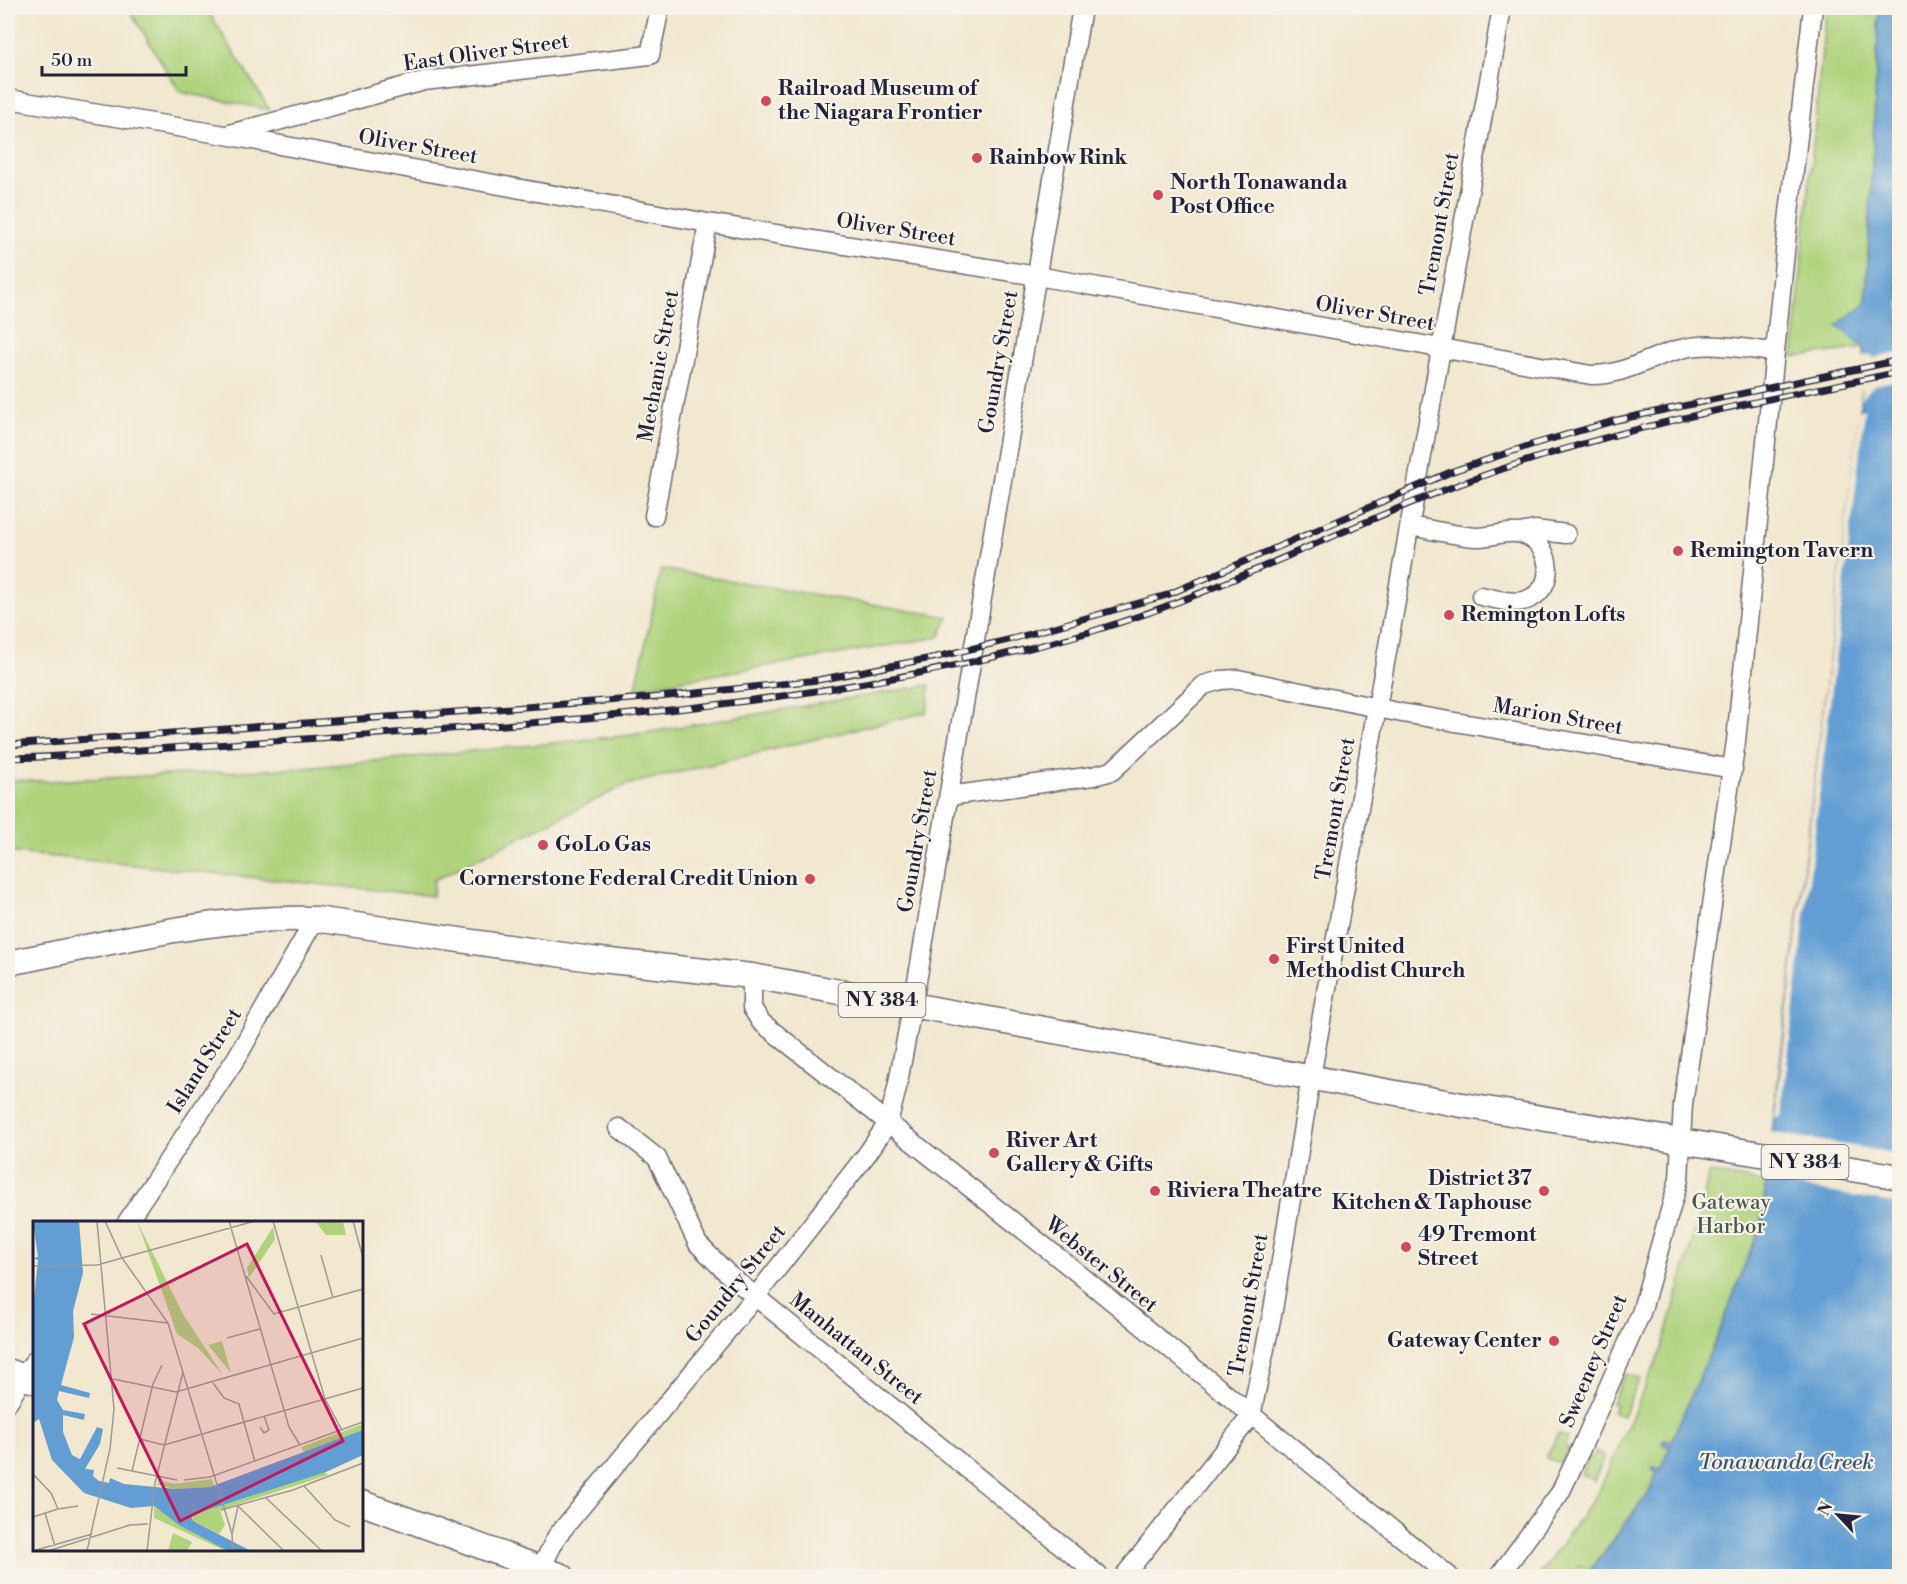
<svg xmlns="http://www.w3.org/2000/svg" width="1907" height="1584" font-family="'Libre Bodoni',serif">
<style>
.green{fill:#afd37d;stroke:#687a5c;stroke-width:1.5}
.water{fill:#629ed3;stroke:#426087;stroke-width:1.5}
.pier{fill:#f2e7cf}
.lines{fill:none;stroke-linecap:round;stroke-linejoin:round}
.minor-casing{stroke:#6b676f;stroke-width:21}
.major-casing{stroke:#6b676f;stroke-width:27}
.minor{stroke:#fff;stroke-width:18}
.major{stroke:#fff;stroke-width:24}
.rail-casing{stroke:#22223b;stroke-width:7}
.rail{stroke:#f7f3e8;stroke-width:4.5;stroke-dasharray:14;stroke-linecap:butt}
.poi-dot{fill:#d1495b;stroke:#f7f3e8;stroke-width:2}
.labels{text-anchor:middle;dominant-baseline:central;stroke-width:4.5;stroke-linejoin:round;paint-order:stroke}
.shield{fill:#f7f3e8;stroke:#62616f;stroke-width:1.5}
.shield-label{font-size:20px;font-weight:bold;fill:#22223b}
.street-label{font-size:21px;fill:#22223b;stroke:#f7f3e8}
.poi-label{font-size:21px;font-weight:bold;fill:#22223b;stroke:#f7f3e8;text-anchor:start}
.park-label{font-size:21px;fill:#4c574f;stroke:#f7f3e8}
.water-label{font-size:22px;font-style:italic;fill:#3c5478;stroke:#f7f3e8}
.inset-road{fill:none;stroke:#9f9894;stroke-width:1.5}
.view{fill:#c2185b;fill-opacity:0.15;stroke:#c2185b;stroke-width:3}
.inset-edge{fill:none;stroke:#22223b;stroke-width:3}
</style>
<rect width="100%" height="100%" fill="#f7f3e8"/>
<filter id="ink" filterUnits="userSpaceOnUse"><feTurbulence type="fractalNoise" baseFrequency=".0167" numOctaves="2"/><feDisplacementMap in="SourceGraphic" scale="12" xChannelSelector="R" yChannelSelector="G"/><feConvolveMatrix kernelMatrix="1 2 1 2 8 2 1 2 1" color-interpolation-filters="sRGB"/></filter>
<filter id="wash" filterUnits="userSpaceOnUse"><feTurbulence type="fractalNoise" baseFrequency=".008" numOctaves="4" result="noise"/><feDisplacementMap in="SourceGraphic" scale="24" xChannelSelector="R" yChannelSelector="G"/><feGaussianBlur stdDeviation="1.35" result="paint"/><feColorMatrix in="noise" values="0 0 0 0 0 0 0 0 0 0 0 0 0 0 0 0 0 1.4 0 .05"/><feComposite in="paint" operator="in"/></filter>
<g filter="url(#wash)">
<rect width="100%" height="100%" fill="#f2e7cf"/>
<path class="green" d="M128,8H206L270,110L180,92Z
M1826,8H1879L1864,348L1793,357Z
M661,569L949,617L939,637L636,688Z
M930,685L927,712L626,785L434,880L433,896L8,852V780L48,781L304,768L632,735Z
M1712,1173L1766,1183L1761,1223L1720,1330L1671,1442L1665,1440L1670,1447L1660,1470L1654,1467L1657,1473L1649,1492L1589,1572L1579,1565L1572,1576H1539L1599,1491L1663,1346L1704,1198L1708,1174Z
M1625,1374L1640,1378L1623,1416L1613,1412L1616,1405L1612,1403Z
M1558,1434L1568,1438L1565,1446L1569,1448L1560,1463L1546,1458Z
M1596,1451L1605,1456L1594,1481L1581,1474L1588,1457L1592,1458Z"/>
<path class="water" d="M1879,8H1899V1576H1587L1649,1492L1657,1473L1652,1470L1653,1467L1660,1469L1670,1447L1663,1444L1664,1440L1671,1442L1720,1330L1761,1223L1861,399L1864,348L1837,325L1866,303Z"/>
<path class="pier" d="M1899,353V380L1874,385L1861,399L1862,388H1859L1861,360L1864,356L1872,355L1873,358Z
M1859,410H1865L1781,1116H1775Z
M1770,1132L1899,1154V1204L1763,1181Z"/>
</g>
<g filter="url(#ink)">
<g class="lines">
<g class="minor-casing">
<path id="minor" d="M8,99L225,135L708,223L1037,276L1591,375C1623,376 1651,356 1681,349C1711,341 1744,349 1775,352
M230,134L424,81L650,55L660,8
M654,516L708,223
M1410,526C1432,530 1453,535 1475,537C1493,538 1512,527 1529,537C1552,549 1555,585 1531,598C1517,606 1496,599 1481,596
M1520,533L1535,530L1566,534
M949,796L1093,776L1112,771L1204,685L1221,680L1238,679L1402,713L1733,769
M752,976V1008L761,1022L1069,1266L1449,1576
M619,1128L657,1158L698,1244L729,1275L1099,1576
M127,1222L237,1057L315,919
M8,1402L34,1361
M541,1568L557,1536L756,1296L867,1154L888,1123L897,1088L919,970L1082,8
M1124,1576L1251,1416L1273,1310L1311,1077L1502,8
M1499,1576L1560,1493L1580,1451L1641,1313L1679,1179L1683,1104L1736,741L1788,222L1813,8"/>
</g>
<g class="major-casing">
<path id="major" d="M8,963C108,944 212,915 315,919L591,959L752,976L1462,1105L1900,1177
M8,1371L34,1381
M362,1503L562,1576"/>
</g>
<use href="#minor" class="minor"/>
<use href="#major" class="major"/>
<g class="rail-casing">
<path id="rail" d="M8,745L659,697L818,680L937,657L1012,639L1167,595L1453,471L1534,444L1617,420L1900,360
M8,758C46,758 86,754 125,751C199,746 274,741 349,736C599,719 851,702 1093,631C1218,594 1333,531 1455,486C1599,431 1749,403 1900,372"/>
</g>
<use href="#rail" class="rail"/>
</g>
</g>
<g class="poi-dot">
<circle cx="766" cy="101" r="6"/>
<circle cx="977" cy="158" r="6"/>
<circle cx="1158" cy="195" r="6"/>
<circle cx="1678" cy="551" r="6"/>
<circle cx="1449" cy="615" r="6"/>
<circle cx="543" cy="845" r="6"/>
<circle cx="810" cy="879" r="6"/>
<circle cx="1274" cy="959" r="6"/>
<circle cx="994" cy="1153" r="6"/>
<circle cx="1155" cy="1191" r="6"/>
<circle cx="1544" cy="1191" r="6"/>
<circle cx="1406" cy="1247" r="6"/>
<circle cx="1554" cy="1341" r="6"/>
</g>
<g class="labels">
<g class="shield">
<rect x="838.5" y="983" width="87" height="34" rx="4.5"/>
<rect x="1761.5" y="1145" width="87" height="34" rx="4.5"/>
</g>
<g class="shield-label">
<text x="882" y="1000">NY 384</text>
<text x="1805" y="1162">NY 384</text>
</g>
<g class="street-label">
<text transform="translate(486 53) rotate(-8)">East Oliver Street</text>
<text transform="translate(418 147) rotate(10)">Oliver Street</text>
<text transform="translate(1440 224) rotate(-80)">Tremont Street</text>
<text transform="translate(896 230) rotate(9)">Oliver Street</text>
<text transform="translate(1375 314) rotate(10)">Oliver Street</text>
<text transform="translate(999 362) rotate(-80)">Goundry Street</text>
<text transform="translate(659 366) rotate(-80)">Mechanic Street</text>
<text transform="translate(1558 717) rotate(10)">Marion Street</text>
<text transform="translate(1336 809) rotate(-80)">Tremont Street</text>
<text transform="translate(918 841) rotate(-80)">Goundry Street</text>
<text transform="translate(205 1061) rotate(-58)">Island Street</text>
<text transform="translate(1101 1265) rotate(39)">Webster Street</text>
<text transform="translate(736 1284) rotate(-51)">Goundry Street</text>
<text transform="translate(1249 1305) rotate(-80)">Tremont Street</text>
<text transform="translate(856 1349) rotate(39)">Manhattan Street</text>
<text transform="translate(1594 1361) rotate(-67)">Sweeney Street</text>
</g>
<g class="poi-label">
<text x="778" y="89">Railroad Museum of<tspan x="778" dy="24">the Niagara Frontier</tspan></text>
<text x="989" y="158">Rainbow Rink</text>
<text x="1170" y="183">North Tonawanda<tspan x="1170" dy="24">Post Office</tspan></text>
<text x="1690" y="551">Remington Tavern</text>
<text x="1461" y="615">Remington Lofts</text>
<text x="555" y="845">GoLo Gas</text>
<text x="798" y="879" text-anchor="end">Cornerstone Federal Credit Union</text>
<text x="1286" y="947">First United<tspan x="1286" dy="24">Methodist Church</tspan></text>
<text x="1006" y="1141">River Art<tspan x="1006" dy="24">Gallery &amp; Gifts</tspan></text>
<text x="1532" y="1179" text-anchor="end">District 37<tspan x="1532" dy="24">Kitchen &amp; Taphouse</tspan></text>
<text x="1167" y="1191">Riviera Theatre</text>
<text x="1418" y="1235">49 Tremont<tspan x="1418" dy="24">Street</tspan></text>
<text x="1542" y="1341" text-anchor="end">Gateway Center</text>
</g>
<g class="park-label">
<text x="1731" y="1203">Gateway<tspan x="1731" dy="24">Harbor</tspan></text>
</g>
<g class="water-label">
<text x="1786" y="1462">Tonawanda Creek</text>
</g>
</g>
<g transform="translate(33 1221)">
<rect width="330" height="330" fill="#f2e7cf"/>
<path d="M104,0L150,93L190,154L165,127L144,113ZM282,0H310L313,14H293ZM240,6L242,18L216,57L214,47ZM189,120L198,152L175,124ZM330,203V209L272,233L268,226ZM289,249L295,254L187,289L192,304L186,313L160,300L159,293ZM179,258L181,265L177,266L143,268L124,264L126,259L141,263ZM121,286L185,323L193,330L121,297ZM140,312L159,321L154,330H135Z" fill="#afd37d"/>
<path d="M0,0H46L50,52L40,90L41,116L28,164L57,172L56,177L26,170L24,179L30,189L52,193L51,199L30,194V211L39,234L47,238L64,206L70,208L67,223L52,248L61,249L60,255L66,260L76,262L77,257L91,263L143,268L177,266L330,209V234L293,251L158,294L160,300L218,330H195L146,304L121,285L98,287L51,272L19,239L6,198L0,202V88L5,39L0,37L5,36Z" fill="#629ed3"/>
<path class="inset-road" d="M72,0L89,37L135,102L199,313L200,330M196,0L256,206L267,224M240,0L292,178L309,209M320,0L330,37M288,34L300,77M0,45L64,44L222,0M213,55L241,93L330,68M58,93L135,102M194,117L227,108M80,158L143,171L330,117M180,162L191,177L206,183L222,241M227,206L231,212L236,209L231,195M107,218L131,224L330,167M84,247L144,259M99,250L120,163L129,144M0,253L18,272L25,288L0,296M151,259L177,256L330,201M271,265L302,299L317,306M233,277L289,330M205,285L251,330M25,288L45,285M188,289L260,269L330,242M12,292L22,325M199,313L205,285M0,330L59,313M15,330L97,304L115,303M54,330L77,228L81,188L64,0M114,330L122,262L150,151"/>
<path class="view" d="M214,23L310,220L147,300L51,103Z"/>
<rect width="330" height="330" class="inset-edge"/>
</g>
<rect width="1907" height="1584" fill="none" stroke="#f7f3e8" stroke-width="30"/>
<g transform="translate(1838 1515) rotate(296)" stroke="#f7f3e8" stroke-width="4.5" paint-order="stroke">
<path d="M0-4.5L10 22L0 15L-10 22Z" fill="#22223b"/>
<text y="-9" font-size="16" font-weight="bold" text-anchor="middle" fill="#22223b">N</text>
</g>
<path d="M42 66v9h144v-9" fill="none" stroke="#22223b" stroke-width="3"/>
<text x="51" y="66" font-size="18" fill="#22223b" stroke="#f7f3e8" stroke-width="4.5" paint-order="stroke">50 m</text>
</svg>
